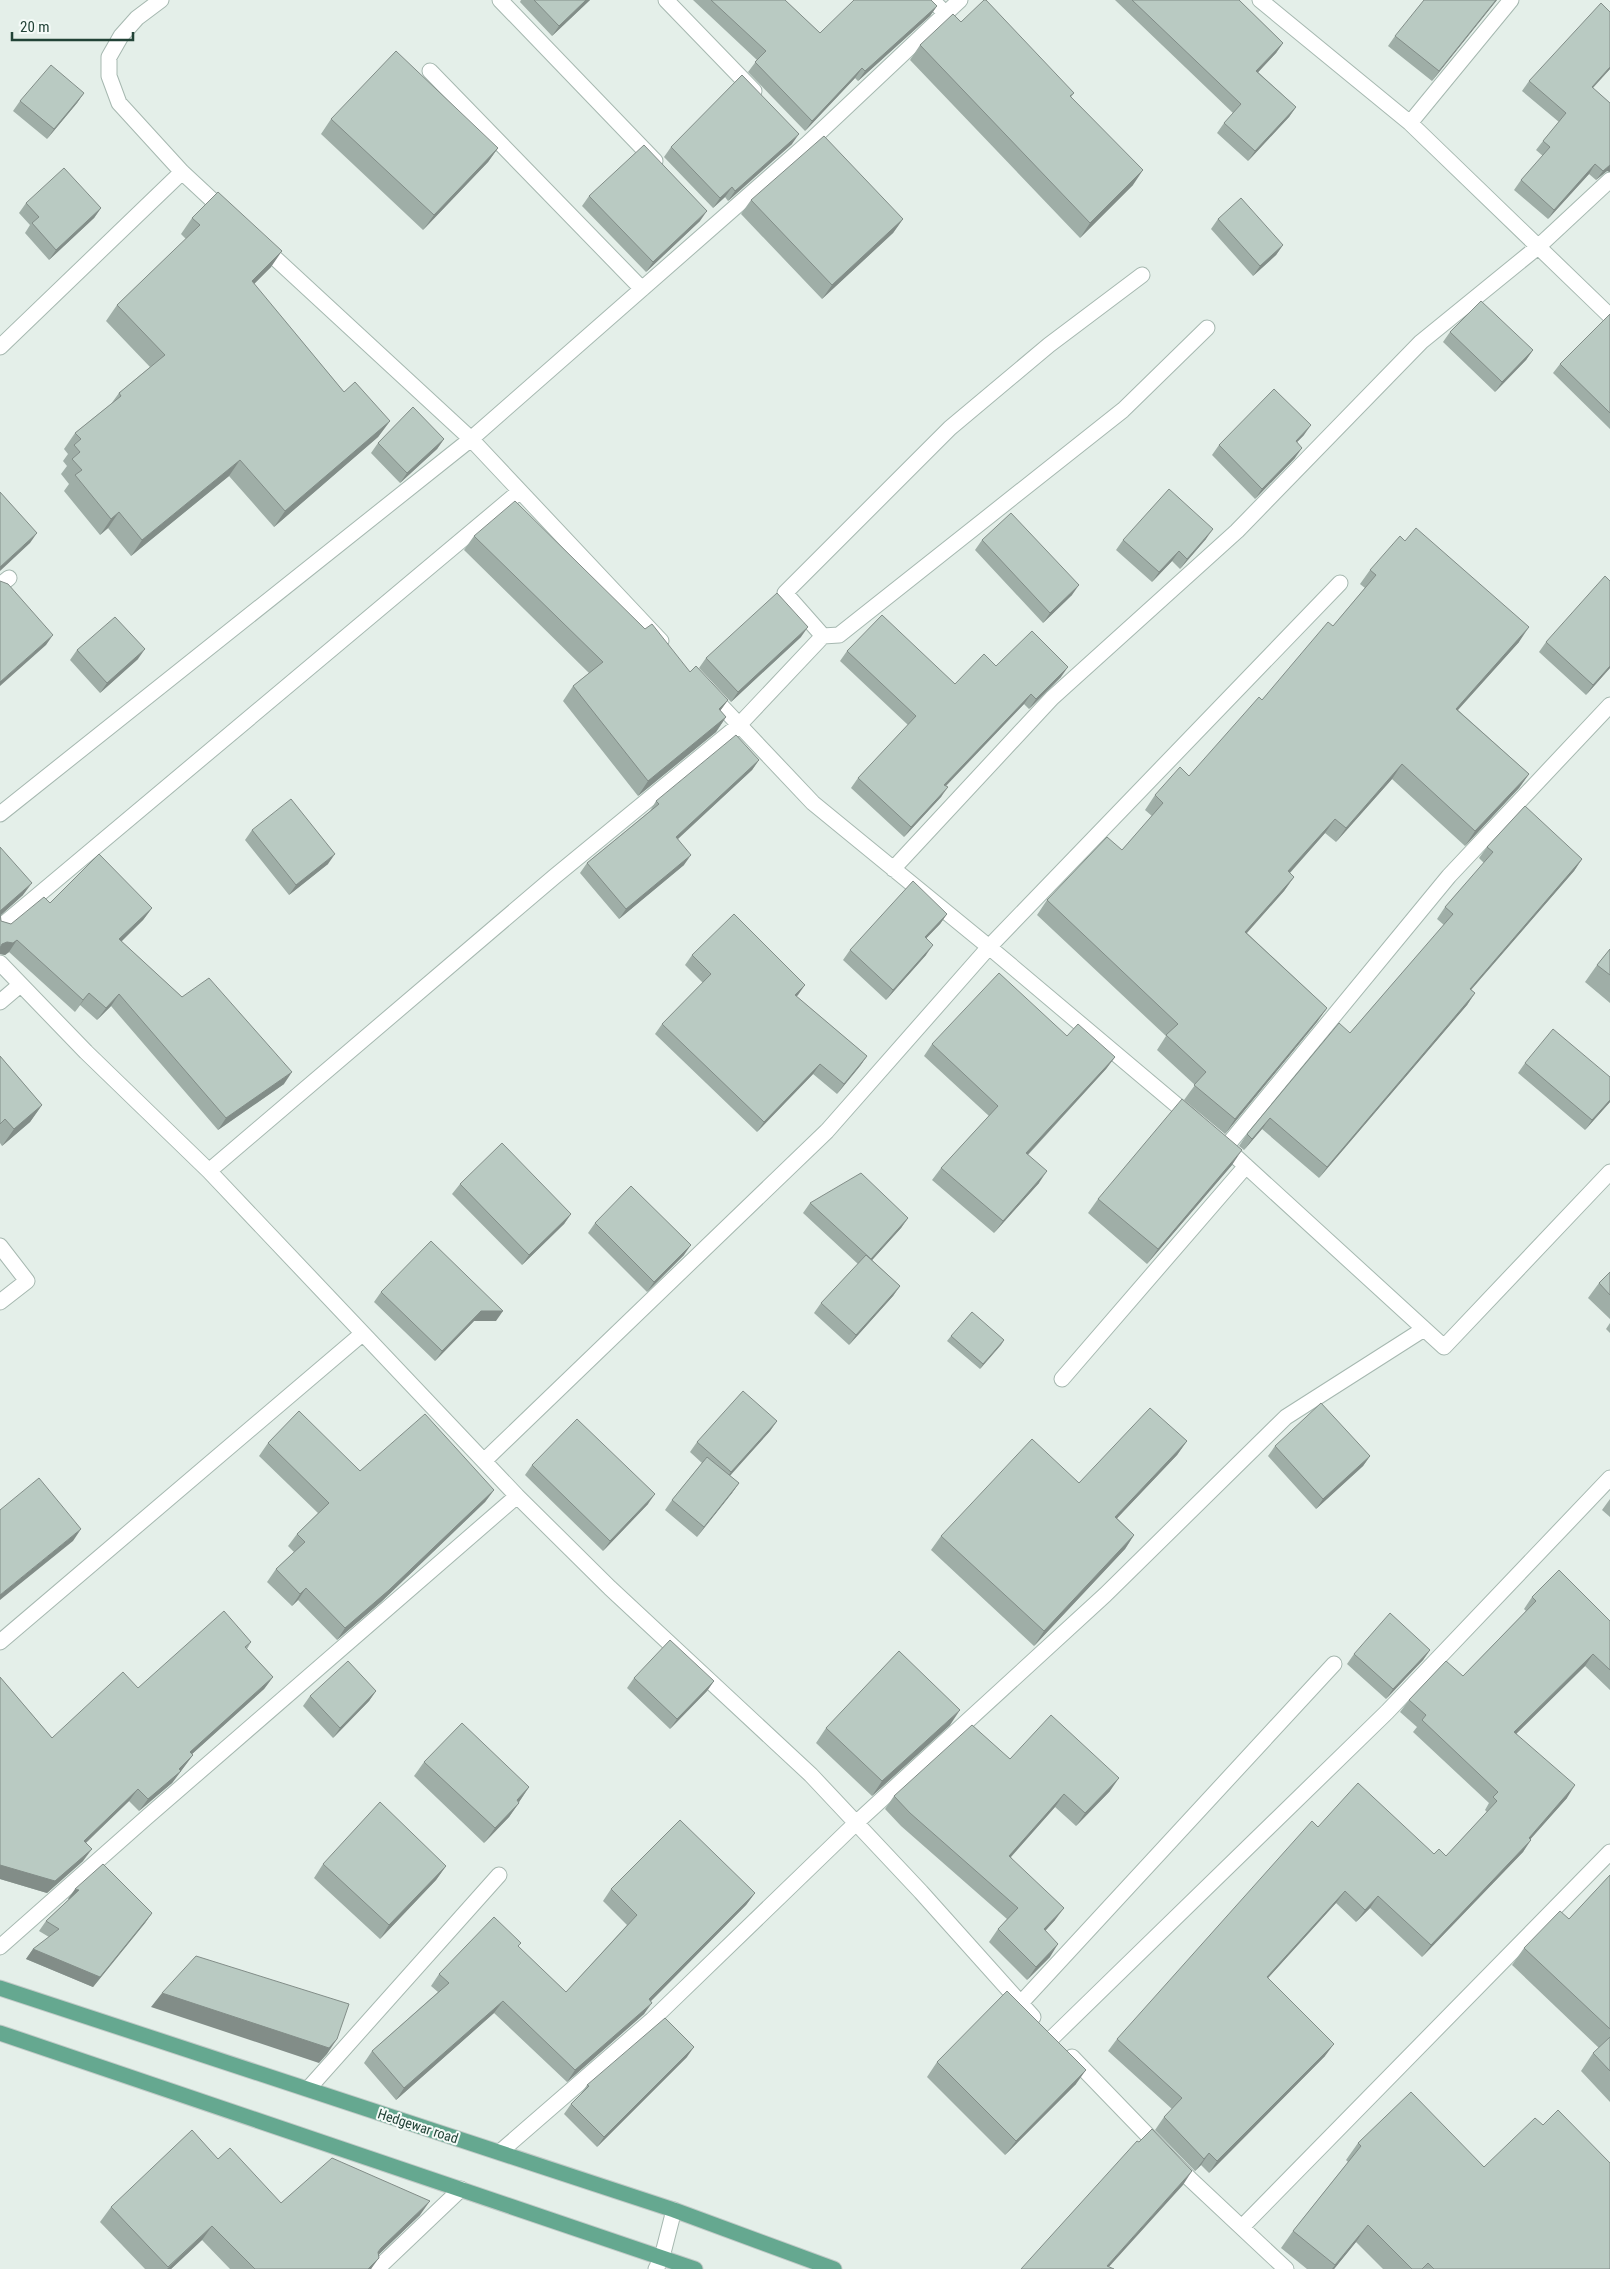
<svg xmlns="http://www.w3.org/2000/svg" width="1610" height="2269" font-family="'Roboto Condensed',sans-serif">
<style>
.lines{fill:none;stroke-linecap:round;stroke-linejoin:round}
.minor-casing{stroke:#a6b8b0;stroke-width:17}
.major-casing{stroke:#c1cac7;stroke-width:17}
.minor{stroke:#fff;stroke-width:15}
.major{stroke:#65a890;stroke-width:15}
.wall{fill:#9faea7}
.shaded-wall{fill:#828d88}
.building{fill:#b9cac2;stroke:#828d88}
.labels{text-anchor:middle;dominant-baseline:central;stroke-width:4;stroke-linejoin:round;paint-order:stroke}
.street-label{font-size:14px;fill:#224337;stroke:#f5fbf8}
</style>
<rect width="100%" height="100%" fill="#e4efe9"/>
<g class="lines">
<g class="minor-casing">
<path id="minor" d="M161,0L137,18L121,36L109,57V76L119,103L182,172L225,212
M500,0L655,161
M666,0L754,91
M932,0L946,14
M1260,0L1410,123L1610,316
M430,71L642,289
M1410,123L1511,0
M262,246L471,439L661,641
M0,347L182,172
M0,585L9,578
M823,636L785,593L950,428L1049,345L1142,275
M709,693L813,803L989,947L1192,1118
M0,814L471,439L806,145L960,0
M893,869L1052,698L1237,531L1421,342L1539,246L1610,180
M0,927L520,491
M0,963L86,1052L209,1171L517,1496L610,1588L811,1775L921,1892L1033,2017
M0,1002L20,985
M1223,1145L1444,1347L1610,1172
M1226,1147L1449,876L1610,705
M209,1171L554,877L739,725L823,636L839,635L1123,410L1207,328
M0,1246L27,1281L0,1302
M1062,1379L1246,1166
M485,1460L827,1131L989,947L1340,583
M0,1642L362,1334
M0,1947L147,1817L517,1496
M1020,2004L1334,1664
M1053,2037L1387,1712L1610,1478
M1072,2057L1190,2179L1286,2269
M308,2089L499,1875
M500,2152L652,2020L856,1823L1105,1595L1286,1417L1424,1329
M1242,2227L1610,1852
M377,2269L461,2189
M656,2269L662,2257L674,2210"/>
</g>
<g class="major-casing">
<path id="major" d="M0,1988L674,2210L834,2269
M0,2033L695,2269"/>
</g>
<use href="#minor" class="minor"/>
<use href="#major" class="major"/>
</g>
<path class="wall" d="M521,0H590L552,36L520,2Z
M693,0H785L820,33L937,6L930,16L858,81L855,78L805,131L748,72L757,60Z
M1115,0H1239L1283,43L1276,53L1258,72L1296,107L1289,117L1248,161L1217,133L1224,123L1233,113Z
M1497,0L1432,81L1388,46L1395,36Z
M1610,12V69L1593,88L1610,103V172L1607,171L1596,180L1589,174L1548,219L1514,190L1521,180L1543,156L1536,150L1543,141L1559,122L1522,91L1529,81Z
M961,22L1074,93L1071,97L1133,185L1080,238L910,60L920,45Z
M84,93L77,103L47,139L13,111L20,101Z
M331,119L498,148L488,162L423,230L321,134Z
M792,144L728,201L725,197L713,208L664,157L671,147Z
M589,196L700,221L646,272L582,206Z
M751,200L903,219L893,233L822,299L741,214Z
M26,203L101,208L94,218L49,260L25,233L30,225L19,213Z
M192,218L271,267L254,284L344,392L390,421L378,437L274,527L229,476L131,556L108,528L100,535L64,491L69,484L61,474L67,466L63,461L68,454L64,449L75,433L111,404L119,393L150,367L106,321L117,305L186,239L181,234Z
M1218,219L1283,245L1276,255L1253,276L1211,229Z
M1610,314V429L1553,373L1560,364Z
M1450,332L1533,350L1526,360L1495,392L1443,342Z
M1304,435L1297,442L1295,458L1255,499L1212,455L1219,445Z
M444,439L437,449L400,483L371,453L378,443Z
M474,536L645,629L690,672L728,700L720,711L726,717L716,732L638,796L563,701L573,686L589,673L464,550Z
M1206,539L1180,569L1172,561L1152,582L1116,550L1123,540Z
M982,540L1072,595L1043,623L975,550Z
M1405,541L1519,642L1458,710L1529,774L1519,788L1465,846L1392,779L1336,842L1325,833L1290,873L1294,877L1284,891L1247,933L1327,1008L1317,1022L1225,1134L1184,1100L1195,1085L1157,1050L1166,1036L1037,915L1047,900L1122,850L1152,816L1145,810L1155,795L1189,776L1333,626L1365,588L1360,584L1370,570Z
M1610,581V668L1586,695L1539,652L1546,642Z
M801,637L731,702L699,668L706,658Z
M77,650L138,659L100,693L70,660Z
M847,651L955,684L996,666L1061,677L1029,709L1024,704L946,786L941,797L904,837L851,788L858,778L908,725L840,661Z
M759,760L752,770L678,839L684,865L619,919L580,873L587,863L650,811L656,801Z
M252,830L328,864L289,895L245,840Z
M0,847L23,895L0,915L1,921L11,924L50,903L152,908L143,920L121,941L182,997L284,1084L218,1130L111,1006L97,1020L80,1005L75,1012L9,952L5,955L0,954Z
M1487,847L1582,859L1574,871L1471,990L1475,993L1467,1005L1319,1178L1262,1129L1244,1150L1239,1146L1247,1134L1350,1033L1444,925L1437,919L1445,907L1484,863L1479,858Z
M947,914L940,924L926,938V955L886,1000L843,960L850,950Z
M1610,949V1003L1585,982L1597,965Z
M692,955L798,995L796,996L867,1056L860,1066L837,1094L813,1074L757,1132L655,1034L662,1024L703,983L685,965Z
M1067,1036L1115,1057L1106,1069L1028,1155L1039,1183L994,1233L932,1180L941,1168L989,1116L924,1056L932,1044Z
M0,1056L42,1105L30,1122L2,1146L0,1143Z
M1525,1063L1610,1102L1585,1130L1518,1073Z
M1232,1165L1147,1264L1088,1213L1098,1199Z
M460,1184L571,1214L564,1224L522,1265L452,1194Z
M810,1203L908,1218L901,1228L872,1260L900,1286L893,1296L849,1345L814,1313L821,1303L858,1264L803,1213Z
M595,1223L684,1255L647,1292L588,1233Z
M1610,1272V1319L1588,1298L1599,1283Z
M381,1292L496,1321H474L435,1361L374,1302Z
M1610,1323V1333L1606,1329Z
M951,1336L1004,1340L980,1369L947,1341Z
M777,1421L770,1431L730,1476L739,1483L732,1493L697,1537L665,1510L672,1500L702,1463L690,1452L697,1442Z
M1187,1441L1177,1455L1117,1518L1134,1535L1125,1549L1034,1646L931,1550L941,1536Z
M268,1443L360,1471L494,1490L485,1502L381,1602L337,1640L298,1600L292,1606L267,1582L276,1569L294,1552L288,1546L297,1534L318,1513L259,1456Z
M1275,1446L1370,1456L1363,1466L1316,1509L1268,1456Z
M532,1465L648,1504L603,1551L525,1475Z
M1610,1499V1517L1602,1510Z
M1532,1597L1610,1621V1690L1585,1666L1516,1733L1567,1798L1530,1839L1523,1852L1422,1957L1370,1908L1356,1922L1336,1903L1268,1978L1325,2056L1209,2173L1201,2165L1195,2171L1155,2130L1164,2117L1172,2109L1108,2051L1117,2039L1318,1827L1434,1854L1446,1856L1487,1812L1485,1810L1489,1803L1413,1732L1417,1727L1400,1712L1409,1700L1463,1676L1526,1611L1524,1609Z
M251,1642L247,1649L273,1677L264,1689L192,1754L193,1755L172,1783L139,1811L129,1801L86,1843L83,1861L47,1893L0,1879V1677L52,1738L138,1688Z
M1430,1650L1423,1660L1386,1699L1347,1664L1354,1654Z
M634,1678L714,1681L707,1691L670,1729L627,1688Z
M376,1691L369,1701L333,1738L303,1706L310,1696Z
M950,1725L872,1796L816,1743L826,1728Z
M1010,1759L1110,1791L1076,1826L1055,1807L1011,1857L1055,1920L1045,1931L1050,1957L1027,1980L989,1942L998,1929L1007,1919L901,1826L885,1809L894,1796Z
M424,1762L529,1787L509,1817L484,1843L414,1776Z
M323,1864L446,1866L436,1880L380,1939L314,1878Z
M1610,1875V2102L1581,2071L1593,2053L1599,2048L1512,1965L1524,1948L1569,1919Z
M611,1889L755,1893L746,1905L651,2001L644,2014L567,2082L494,2013L396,2100L364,2063L372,2051L438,1992L431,1986L439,1974L518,1947L566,1992L627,1925L603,1901Z
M68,1899L152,1913L145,1923L93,1987L26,1959L33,1949L49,1937L39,1931L46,1921L69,1899Z
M687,2057L597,2147L564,2114L571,2104L580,2095L587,2085Z
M937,2062L1076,2084L1005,2155L927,2077Z
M1358,2143L1484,2167L1610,2269H1383L1356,2242L1334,2269H1307L1281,2248L1293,2231L1348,2162L1346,2160Z
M218,2159L281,2203L420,2215L378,2255L371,2269H230L202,2240L171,2269H145L100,2222L111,2207Z"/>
<path class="shaded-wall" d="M586,0H590L552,36L559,26Z
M1496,0H1497L1432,81L1439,71Z
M937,6L930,16L858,81L865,71Z
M1283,43L1276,53L1250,81L1256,71Z
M1610,67V69L1585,96L1592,87Z
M862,68L855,78L805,131L812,121Z
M84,93L77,103L47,139L54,129Z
M1296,107L1289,117L1248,161L1255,151Z
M799,134L792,144L728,201L735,191Z
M498,148L488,162L423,230L434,215Z
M1595,164L1589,174L1548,219L1554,210Z
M1610,165V172L1607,171L1596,180L1603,171Z
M1143,170L1133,185L1080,238L1090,223Z
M732,187L725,197L713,208L720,198Z
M101,208L94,218L49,260L56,250Z
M707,211L700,221L646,272L653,262Z
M903,219L893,233L822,299L832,285Z
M1283,245L1276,255L1253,276L1260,266Z
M282,251L271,267L241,297L252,281Z
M1533,350L1526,360L1495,392L1502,382Z
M390,421L378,437L274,527L285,511Z
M1311,425L1304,435L1289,450L1296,441Z
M444,439L437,449L400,483L407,473Z
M1302,448L1295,458L1255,499L1262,489Z
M240,460L229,476L131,556L142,540Z
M119,512L108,528L100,535L111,519Z
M1213,529L1206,539L1180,569L1187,559Z
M37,533L30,543L0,571V567Z
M1179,551L1172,561L1152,582L1159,572Z
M1079,585L1072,595L1043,623L1050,613Z
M808,627L801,637L731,702L738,692Z
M1529,627L1519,642L1446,723L1456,709Z
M53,635L46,645L0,686V682Z
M145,649L138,659L100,693L107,683Z
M1610,666V668L1586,695L1593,685Z
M1068,667L1061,677L1029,709L1036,699Z
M1031,694L1024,704L937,795L944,785Z
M728,700L717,715L719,709Z
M726,717L716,732L638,796L648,781Z
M759,760L752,770L669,847L676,837Z
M1402,764L1392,779L1336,842L1346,828Z
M1529,774L1519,788L1465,846L1475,831Z
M948,787L941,797L904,837L911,827Z
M1335,819L1325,833L1278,886L1288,871Z
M335,854L328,864L289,895L296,885Z
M691,855L684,865L619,919L626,909Z
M1582,859L1574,871L1462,1000L1470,989Z
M1294,877L1284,891L1235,946L1245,932Z
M32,883L23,895L0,916V911Z
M152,908L143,920L111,952L119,939Z
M947,914L940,924L918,947L925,937Z
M17,940L9,952L5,955L0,954V947L2,944L7,942Z
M933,945L926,955L886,1000L893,990Z
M805,985L798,995L788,1004L795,995Z
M89,993L80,1005L75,1012L83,1000Z
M1475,993L1467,1005L1319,1178L1327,1167Z
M119,994L111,1006L97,1020L106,1008Z
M1327,1008L1317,1022L1225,1134L1235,1119Z
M867,1056L860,1066L837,1094L844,1084Z
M1115,1057L1106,1069L1018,1165L1026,1153Z
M820,1064L813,1074L757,1132L764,1122Z
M292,1072L284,1084L218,1130L226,1118Z
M1610,1100V1102L1585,1130L1592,1120Z
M42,1105L30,1122L2,1146L14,1129Z
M1270,1118L1262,1129L1244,1150L1252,1139Z
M1242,1150L1232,1165L1147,1264L1158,1249Z
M1047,1171L1039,1183L994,1233L1003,1221Z
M571,1214L564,1224L522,1265L529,1255Z
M908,1218L901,1228L864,1269L871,1259Z
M691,1245L684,1255L647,1292L654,1282Z
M900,1286L893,1296L849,1345L856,1335Z
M481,1311H503L496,1321H474L435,1361L442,1351Z
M1004,1340L1001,1345L980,1369L983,1364Z
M777,1421L770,1431L724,1482L731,1472Z
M1187,1441L1177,1455L1105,1531L1115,1517Z
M1370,1456L1363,1466L1316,1509L1323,1499Z
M739,1483L732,1493L697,1537L704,1527Z
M494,1490L485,1502L381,1602L337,1640L345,1628Z
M655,1494L648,1504L603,1551L610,1541Z
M81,1529L73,1541L0,1600V1595Z
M1134,1535L1125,1549L1034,1646L1044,1631Z
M306,1588L298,1600L292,1606L300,1594Z
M1430,1650L1423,1660L1386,1699L1393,1689Z
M1593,1654L1585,1666L1506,1744L1514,1732Z
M273,1677L264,1689L181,1764L190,1752Z
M714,1681L707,1691L670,1729L677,1719Z
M376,1691L369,1701L333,1738L340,1728Z
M960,1710L950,1725L872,1796L882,1781Z
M193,1755L172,1783L139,1811L148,1799Z
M1119,1778L1110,1791L1076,1826L1085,1813Z
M1575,1785L1567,1798L1521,1850L1529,1838Z
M529,1787L519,1802L517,1800Z
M138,1789L129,1801L75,1853L84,1841Z
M1064,1794L1055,1807L1000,1869L1009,1856Z
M519,1803L509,1817L484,1843L495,1828Z
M1531,1840L1523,1852L1422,1957L1431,1945Z
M92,1849L83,1861L47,1893L0,1879V1865Z
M446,1866L436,1880L380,1939L389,1925Z
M75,1889L79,1890L72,1900L68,1899Z
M1345,1891L1336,1903L1258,1989L1267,1977Z
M755,1893L746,1905L641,2011L649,1999Z
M1378,1896L1370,1908L1356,1922L1365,1910Z
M1064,1908L1055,1920L1035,1942L1044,1929Z
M152,1913L145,1923L93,1987L26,1959L33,1949Z
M1058,1944L1050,1957L1027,1980L1036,1967Z
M162,1993L337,2039L327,2054L319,2063L151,2007Z
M503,2001L494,2013L396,2100L404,2088Z
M652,2003L644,2014L567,2082L575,2070Z
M1334,2044L1325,2056L1209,2173L1217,2161Z
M694,2047L687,2057L597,2147L604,2137Z
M1086,2070L1076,2084L1005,2155L1016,2141Z
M1209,2153L1201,2165L1195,2171L1204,2159Z
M1192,2171L1183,2185L1107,2269V2266Z
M430,2201L420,2215L371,2262L381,2248Z
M1368,2225L1356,2242L1334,2269H1332Z
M212,2226L202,2240L171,2269H167Z
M379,2258L371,2269H368Z"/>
<path class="building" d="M534,0H586L559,26Z
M711,0H785L820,33L854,0H931L937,6L865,71L862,68L812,121L755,62L766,51Z
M984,0H986L1074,93L1070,96L1143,170L1090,223L920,45L953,14L961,22Z
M1132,0H1239L1283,43L1256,71L1296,107L1255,151L1224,123L1241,104Z
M1424,0H1496L1439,71L1395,36Z
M1601,3L1610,12V67L1592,87L1610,103V165L1603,171L1595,164L1554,210L1521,180L1550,147L1543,141L1566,113L1529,81Z
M396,51L498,148L434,215L331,119Z
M51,65L84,93L54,129L20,101Z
M742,75L799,134L735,191L732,187L720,198L671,147Z
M824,136L903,219L832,285L751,200Z
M644,145L707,211L653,262L589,196Z
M64,168L101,208L56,250L32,223L39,217L26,203Z
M218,192L282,251L252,281L344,392L355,382L390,421L285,511L240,460L142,540L119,512L111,519L75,475L82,470L72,459L80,452L74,445L81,439L75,433L121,396L119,393L165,355L117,305L200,225L192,218Z
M1241,198L1283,245L1260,266L1218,219Z
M1481,301L1533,350L1502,382L1450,332Z
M1610,314V413L1560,364Z
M1274,389L1311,425L1296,441L1302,448L1262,489L1219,445Z
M413,407L444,439L407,473L378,443Z
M1169,489L1213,529L1187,559L1179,551L1159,572L1123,540Z
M0,492L37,533L0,567Z
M515,501L645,629L652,624L690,672L696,666L728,700L719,709L726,717L648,781L573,686L603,662L474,536Z
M1011,513L1079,585L1050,613L982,540Z
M1416,528L1529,627L1456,709L1529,774L1475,831L1402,764L1346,828L1335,819L1288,871L1294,877L1245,932L1327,1008L1235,1119L1194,1085L1206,1072L1166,1035L1178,1024L1047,900L1107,837L1122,850L1163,803L1155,795L1180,767L1189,776L1259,697L1262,700L1328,622L1333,626L1376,575L1370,570L1400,536L1405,541Z
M1605,576L1610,581V666L1593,685L1546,642Z
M0,581L8,584L53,635L0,682Z
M777,593L808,627L738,692L706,658Z
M882,615L955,684L984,654L996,666L1032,631L1068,667L1036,699L1031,694L944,785L948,787L911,827L858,778L916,716L847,651Z
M115,617L145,649L107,683L77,650Z
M736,735L759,760L676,837L691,855L626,909L587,863L659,804L656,801Z
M291,799L335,854L296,885L252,830Z
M1525,806L1582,859L1470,989L1475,993L1327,1167L1270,1118L1252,1139L1247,1134L1339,1023L1350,1033L1453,914L1445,907L1493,852L1487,847Z
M0,847L32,883L0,911Z
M99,854L152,908L119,939L182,997L209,978L292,1072L226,1118L119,994L106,1008L89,993L83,1000L17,940L13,943L7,942L2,944L0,948V912L1,921L11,924L44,897L50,903Z
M913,881L947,914L925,937L933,945L893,990L850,950Z
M734,914L805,985L795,995L867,1056L844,1084L820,1064L764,1122L662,1024L711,974L692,955Z
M1610,949V975L1597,965Z
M999,973L1067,1036L1078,1024L1115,1057L1026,1153L1047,1171L1003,1221L941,1168L998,1106L932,1044Z
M1553,1029L1610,1077V1100L1592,1120L1525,1063Z
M0,1056L42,1105L14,1129L5,1119L0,1124Z
M1182,1099L1242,1150L1158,1249L1098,1199Z
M502,1143L571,1214L529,1255L460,1184Z
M861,1173L908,1218L871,1259L810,1203Z
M631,1186L691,1245L654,1282L595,1223Z
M431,1241L503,1311H481L442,1351L381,1292Z
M866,1255L900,1286L856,1335L821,1303Z
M1610,1272V1295L1599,1283Z
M972,1312L1004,1340L983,1364L951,1336Z
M743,1391L777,1421L731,1472L697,1442Z
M1321,1403L1370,1456L1323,1499L1275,1446Z
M1150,1408L1187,1441L1115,1517L1134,1535L1044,1631L941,1536L1032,1439L1079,1483Z
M299,1411L360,1471L425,1414L494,1490L389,1590L345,1628L306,1588L300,1594L276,1569L305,1542L297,1534L329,1503L268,1443Z
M577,1419L655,1494L610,1541L532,1465Z
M707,1457L739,1483L704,1527L672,1500Z
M39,1478L81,1529L0,1595V1510Z
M1559,1570L1610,1621V1670L1593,1654L1514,1732L1575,1785L1529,1838L1531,1840L1431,1945L1378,1896L1365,1910L1345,1891L1267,1977L1334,2044L1217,2161L1209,2153L1204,2159L1164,2117L1182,2098L1117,2039L1312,1821L1318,1827L1358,1783L1434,1854L1439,1849L1446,1856L1497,1801L1493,1797L1498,1792L1422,1720L1426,1715L1409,1700L1446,1661L1463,1676L1536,1601L1532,1597Z
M224,1611L251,1642L245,1647L273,1677L190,1752L193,1755L179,1769L181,1771L148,1799L138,1789L84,1841L92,1849L55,1881L0,1865V1677L52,1738L123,1672L138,1688Z
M1390,1613L1430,1650L1393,1689L1354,1654Z
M670,1640L714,1681L677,1719L634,1678Z
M899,1651L960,1710L882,1781L826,1728Z
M348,1661L376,1691L340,1728L310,1696Z
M1051,1715L1119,1778L1085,1813L1064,1794L1009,1856L1064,1908L1044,1929L1058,1944L1036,1967L998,1929L1018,1908L910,1813L894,1796L972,1725L1010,1759Z
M462,1723L529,1787L517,1800L519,1803L495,1828L424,1762Z
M380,1802L446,1866L389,1925L323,1864Z
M680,1820L755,1893L649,1999L652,2003L575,2070L503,2001L404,2088L372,2051L449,1983L439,1974L494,1917L521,1943L518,1946L566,1992L637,1915L611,1889Z
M103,1864L152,1913L100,1977L33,1949L59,1929L46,1921L79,1890L75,1889Z
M1610,1875V2029L1524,1948L1560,1911L1569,1919Z
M196,1956L349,2004L337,2039L329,2048L162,1993Z
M1007,1991L1086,2070L1016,2141L937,2062Z
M665,2018L694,2047L604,2137L571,2104L589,2086L587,2085Z
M1610,2037V2071L1593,2053Z
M1411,2092L1484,2167L1535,2118L1543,2125L1558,2110L1610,2163V2269H1434L1428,2263L1422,2269H1412L1368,2225L1335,2265L1293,2231L1361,2146L1358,2143Z
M1152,2129L1192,2171L1107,2266L1114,2269H1021L1137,2141L1139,2142Z
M192,2130L218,2159L230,2148L281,2203L332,2158L430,2201L381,2248L378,2252L379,2258L368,2269H255L212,2226L168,2267L111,2207Z"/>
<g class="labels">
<g class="street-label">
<text transform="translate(418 2126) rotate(18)">Hedgewar road</text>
</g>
</g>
<path d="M12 32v8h121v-8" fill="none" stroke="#224337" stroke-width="2.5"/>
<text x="20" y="32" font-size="15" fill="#224337" stroke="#f5fbf8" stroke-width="4" paint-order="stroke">20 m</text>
</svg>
